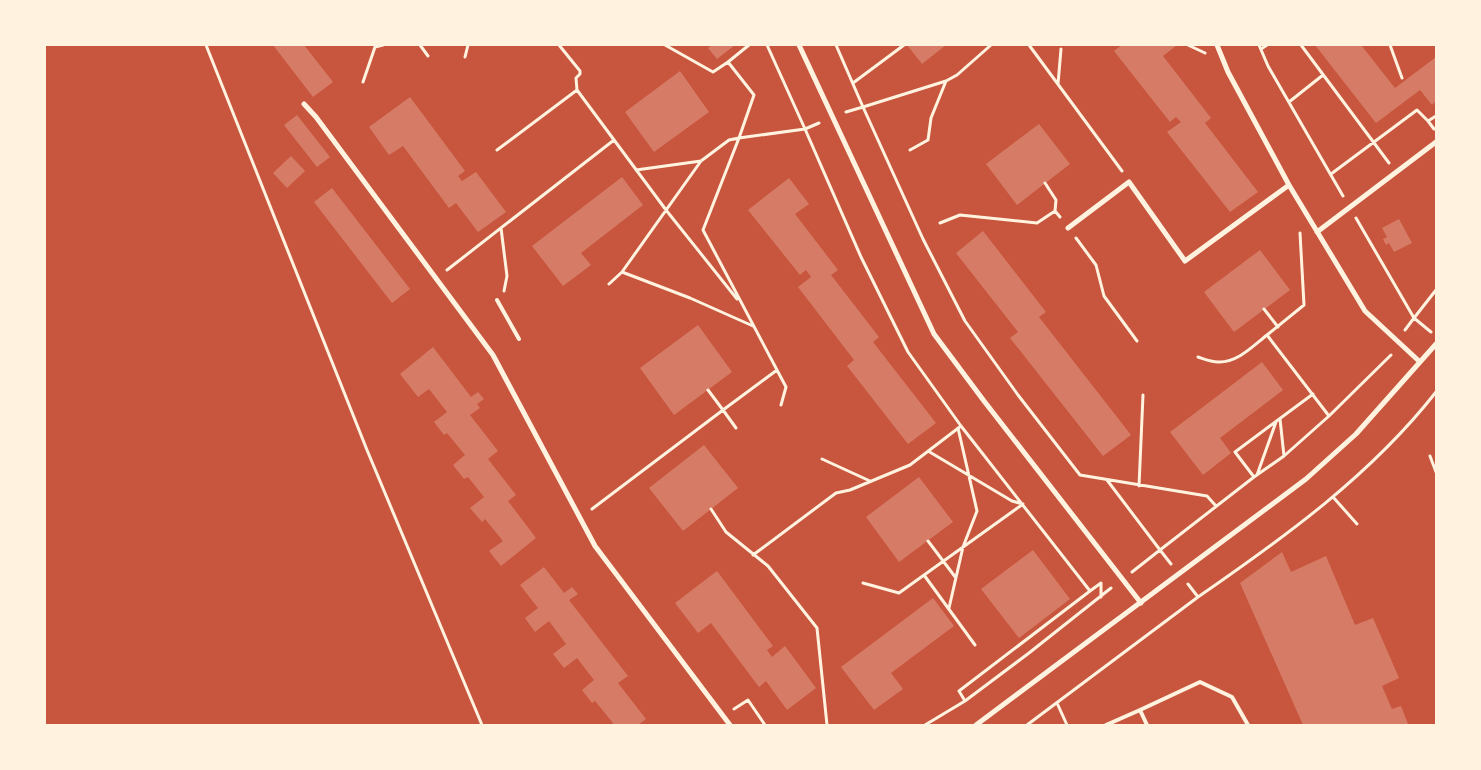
<svg xmlns="http://www.w3.org/2000/svg" width="1481" height="770" font-family="Lora,serif">
<style>
.building{fill:#d67c66}
.lines{fill:none;stroke-linecap:round;stroke-linejoin:round}
.path{stroke:#fff3e0;stroke-width:3}
.service{stroke:#fff3e0;stroke-width:4}
.minor{stroke:#fff3e0;stroke-width:5}
</style>
<rect width="100%" height="100%" fill="#c8553d"/>
<path class="building" d="M273,45H304L333,82L313,97Z
M712,45H735L717,59L708,48Z
M907,45H946L922,64Z
M1122,45H1177L1163,56L1211,118L1205,123L1258,192L1230,212L1167,132L1181,122L1176,117L1170,122L1114,51Z
M1315,45H1361L1395,88L1436,57V101L1432,105L1420,90L1376,123Z
M680,71L709,112L654,152L625,112Z
M410,97L465,171L458,176L462,181L476,172L506,212L478,232L456,203L449,208L403,146L389,155L369,127Z
M297,115L330,157L317,167L284,125Z
M1039,124L1070,164L1017,205L986,164Z
M291,156L305,171L287,188L273,173Z
M622,177L643,205L581,253L591,265L563,286L532,246Z
M789,178L809,204L795,214L838,270L831,275L879,337L873,342L936,423L908,444L847,366L854,360L798,287L811,277L806,270L800,275L748,210Z
M332,188L410,289L392,303L314,202Z
M1399,219L1412,243L1394,252L1389,243L1386,245L1383,239L1387,237L1382,228Z
M983,231L1046,312L1039,317L1131,435L1103,456L1010,338L1018,332L956,253Z
M1260,250L1290,290L1234,332L1204,292Z
M698,325L732,372L674,415L640,368Z
M433,347L471,397L478,392L484,399L477,404L480,408L470,415L498,451L488,459L516,495L508,501L536,538L501,566L489,551L503,541L485,519L482,522L470,508L484,497L468,477L464,479L453,465L465,455L447,433L444,435L434,422L447,412L429,389L418,397L400,374Z
M1262,362L1283,390L1220,438L1231,453L1203,475L1170,432Z
M704,445L738,488L683,531L649,488Z
M919,477L953,522L899,562L866,517Z
M1033,550L1070,599L1019,638L981,589Z
M1282,552L1291,572L1326,556L1355,625L1373,618L1399,678L1382,686L1392,709L1401,706L1408,724L1405,725H1303L1240,583Z
M544,567L564,593L572,587L578,594L569,600L628,676L618,683L646,719L638,725H611L613,723L595,701L592,703L582,690L594,680L577,658L564,668L553,654L566,644L549,621L535,632L525,618L538,608L520,585Z
M717,571L773,646L767,650L772,657L785,646L816,688L787,710L766,681L759,687L711,623L698,633L675,603Z
M933,598L954,626L891,673L903,689L874,710L841,667Z"/>
<g class="lines">
<path class="path" d="M206,45L367,450L482,725
M420,45L428,56
M559,45L580,71V74L576,78L577,90
M767,45L805,129L739,138L703,230L786,387L781,405
M836,45L863,107L946,81L957,75L991,45
M1029,45L1122,171
M1188,45L1205,53
M1259,45L1268,66L1343,196
M1301,45L1389,163
M1390,45L1402,78
M1261,49L1267,45
M465,57L468,45
M728,62L749,45
M363,82L375,47L383,45
M853,83L904,45
M1058,84L1061,49
M1289,102L1323,75
M846,112L863,107L923,239L965,321L1018,395L1080,475L1207,496L1216,506
M819,123L805,129L861,257L908,352L961,426L1090,591L1101,583V597
M1434,129L1428,121L1436,116
M497,150L577,90L666,210L737,299
M910,150L928,140L931,118L946,81
M636,170L701,161
M1331,174L1417,110L1428,121
M1045,183L1056,200L1055,211
M1356,218L1414,318L1405,330
M940,223L960,215L1037,223L1055,211L1060,217
M501,228L507,276L504,291
M1300,233L1304,305L1267,335L1329,416
M1076,238L1096,265L1104,296L1137,341
M447,270L614,140
M622,272L690,298L753,326
M609,284L622,272L701,161L729,140L739,138L754,95L728,62L713,72L665,45
M1264,309L1278,327
M1431,332L1414,318L1436,290
M1198,357C1204,359 1211,362 1218,362C1237,363 1253,346 1267,335
M1280,419L1284,456
M736,428L723,410L777,370
M1430,456L1436,472
M822,459L870,481
M1257,475L1276,422
M1254,477L1235,452L1313,394
M1107,480L1160,550L1132,572
M1139,486L1143,395
M1333,497L1357,524
M592,509L723,410L708,390
M711,509L726,532L768,566L817,628L827,725
M928,541L956,578
M753,555L836,493L850,490L910,465L961,426
M1171,564L1160,550L1254,477L1284,456L1329,416L1391,355
M924,575L975,645
M863,583L899,593L1023,504L1012,501L928,451
M1188,584L1198,597C1285,537 1371,475 1436,392
M949,608L963,547L977,511L958,428
M965,701L959,691L1090,591
M1057,703L1067,725
M734,709L748,700L765,725
M925,725L965,701L1029,653L1111,588
M1027,725L1198,597"/>
<path class="service" d="M497,300L519,339
M1140,710L1200,682L1232,697L1248,725
M1106,725L1140,710L1147,725"/>
<path class="minor" d="M799,45L934,334L984,401L1141,603
M1217,45L1228,72L1289,185L1365,311L1420,362
M304,104L316,117L493,355L595,546L730,725
M1068,228L1129,182L1185,261L1289,185
M1317,232L1436,142
M976,725L1306,479L1356,434L1436,344"/>
</g>
<rect width="1481" height="770" fill="none" stroke="#fff3e0" stroke-width="92"/>
</svg>
